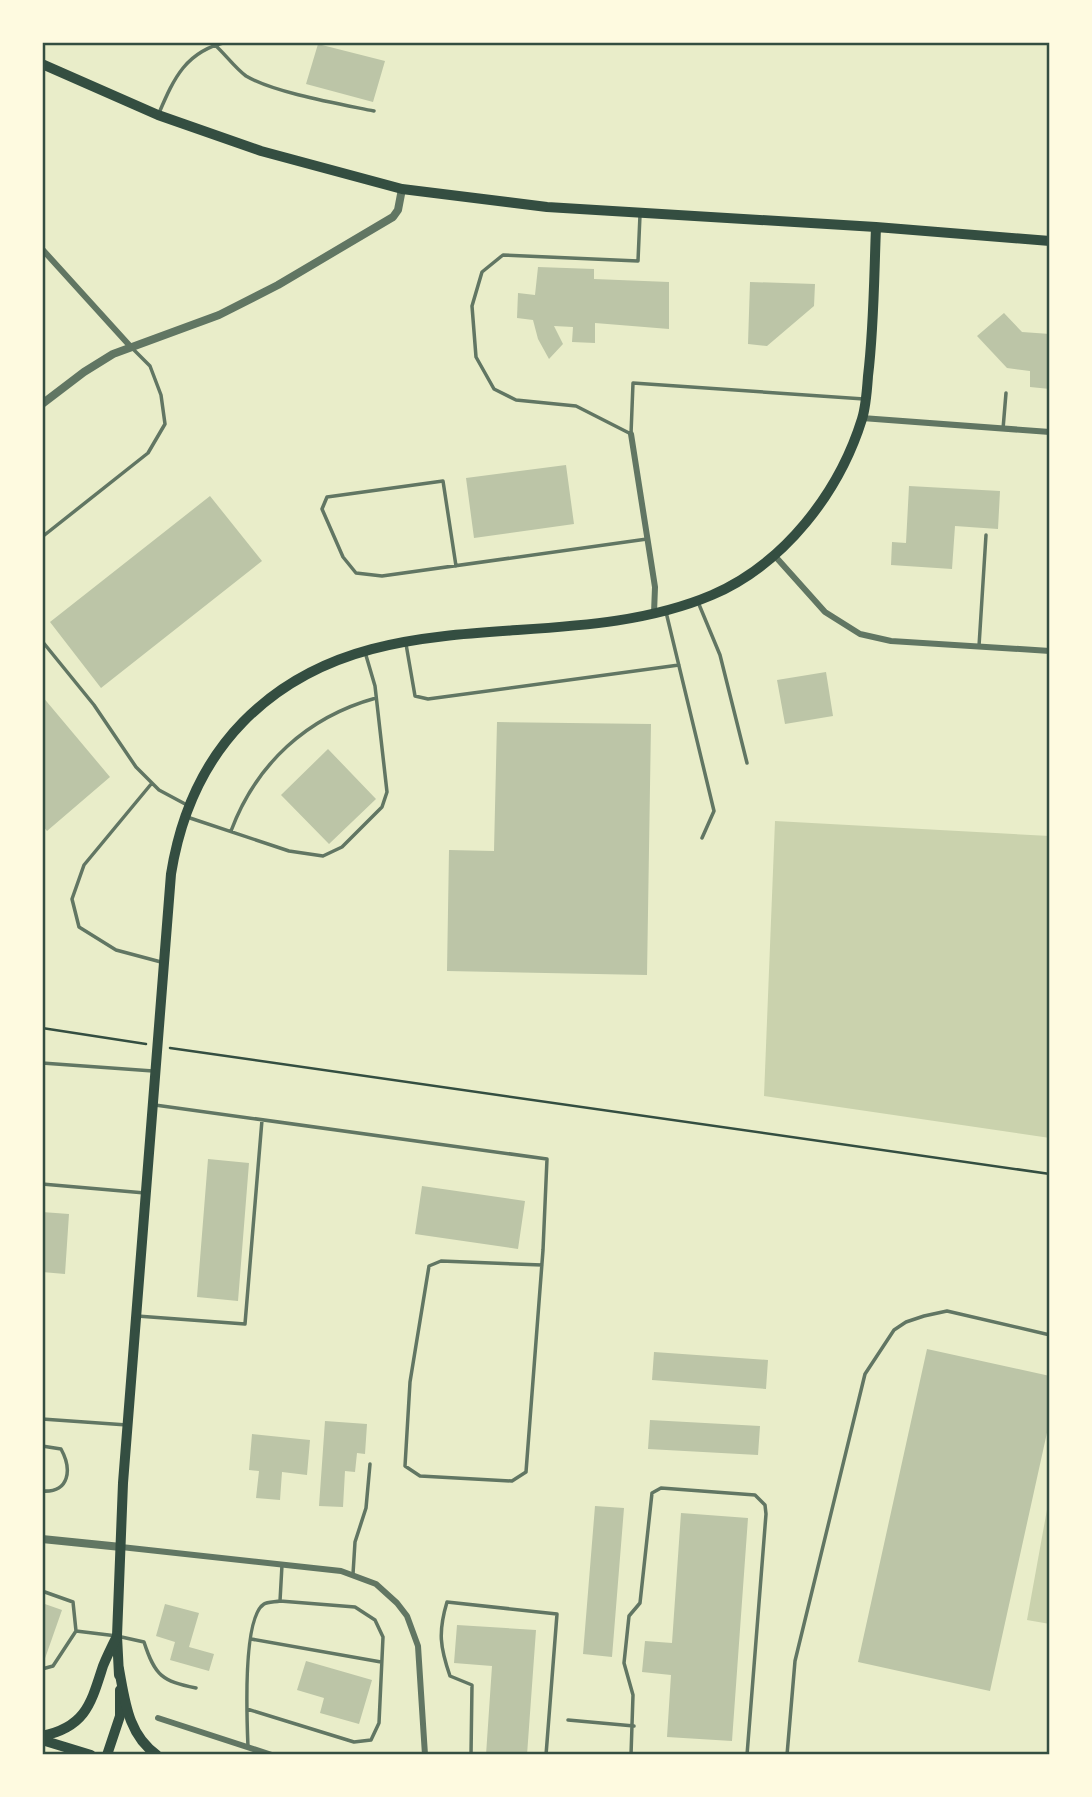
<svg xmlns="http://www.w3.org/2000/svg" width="1092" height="1797" font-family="Montserrat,sans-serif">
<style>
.green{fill:#cad2ad}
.building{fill:#bcc5a7}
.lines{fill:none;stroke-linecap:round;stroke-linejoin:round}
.path{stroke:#344e41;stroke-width:2.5}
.service{stroke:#617663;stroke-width:3.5}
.minor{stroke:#617663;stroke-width:6}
.tertiary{stroke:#617663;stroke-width:8}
.secondary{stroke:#344e41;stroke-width:10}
.trunk{stroke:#344e41;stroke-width:10}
.neatline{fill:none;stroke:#344e41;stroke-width:2.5}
</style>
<rect width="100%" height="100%" fill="#e9edc9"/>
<path class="green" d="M775,821L1050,836V1138L764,1096Z
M1050,1493V1624L1027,1620Z"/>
<path class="building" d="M318,44L385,61L373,102L306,84Z
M538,267L594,269V279L669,282V329L595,323V343L572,342L573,327L554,326L563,344L549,359L538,339L533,320L517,318L518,293L535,295Z
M750,282L815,284L814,306L767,346L748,344Z
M1004,313L1022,332L1050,334V389L1030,387V371L1007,368L977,336Z
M566,465L574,524L474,538L466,478Z
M909,486L1000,491L998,529L955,526L952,569L891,565L892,542L906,543Z
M210,496L262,561L101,688L50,622Z
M826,672L833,716L785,724L777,680Z
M42,696L110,777L47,831L42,825Z
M497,722L651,724L647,975L447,971L449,850L494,851Z
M328,749L376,799L329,844L281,795Z
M208,1159L249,1163L238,1301L197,1297Z
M422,1186L525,1201L518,1249L415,1234Z
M42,1212L69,1214L65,1274L42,1272Z
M927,1349L1050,1376V1419L990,1691L858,1662Z
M654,1352L768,1360L766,1389L652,1380Z
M650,1420L760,1426L758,1455L648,1449Z
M325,1421L367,1424L365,1454L357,1453L355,1472L345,1471L343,1507L319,1506Z
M252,1434L310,1440L307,1475L282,1472L280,1500L256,1498L259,1471L249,1470Z
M595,1506L624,1508L612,1657L583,1654Z
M681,1513L748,1518L732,1741L667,1737L671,1675L642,1672L645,1641L672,1643Z
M42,1603L62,1610L42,1667Z
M165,1604L199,1613L189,1647L214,1654L209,1671L170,1660L175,1642L156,1636Z
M457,1625L536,1630L527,1755H486L492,1666L454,1663Z
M306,1661L372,1680L359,1724L320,1713L324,1698L297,1690Z"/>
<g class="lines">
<path class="path" d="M42,1028L146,1044
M170,1048L1050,1174"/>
<path class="service" d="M215,45C225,54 235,68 246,76C275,93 340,104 374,111
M159,113C174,78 186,51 227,42
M640,215L638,261L503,255L482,272L472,306L476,357L494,389L516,400L576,406L631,434L633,383L864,399
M1003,429L1006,393
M42,537L148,453L165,424L161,395L150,366L132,348
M456,566L443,481L327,497L322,509L343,557L356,573L382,576L647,539
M698,602L720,655L747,763
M666,612L714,811L702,838
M42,641L94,705L136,767L159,790L187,805
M406,644L415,696L428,699L679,665
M979,646L986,535
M152,783L84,865L72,899L79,927L116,950L161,962
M187,817L289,851L323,856L342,847L382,807L387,792L375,686L365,652
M231,831C256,764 307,717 376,698
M42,1063L153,1071
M155,1105L547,1159L543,1250L526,1472L512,1481L420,1476L405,1466L410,1382L429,1266L441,1261L542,1265
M42,1184L145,1193
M137,1316L245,1324L262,1120
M42,1419L127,1425
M42,1446L61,1449C72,1469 70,1493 42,1491
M353,1574L355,1542L366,1508L370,1464
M42,1591L73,1602L76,1631L53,1666L42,1669
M76,1631L117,1636L144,1642C155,1676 162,1681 196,1688
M251,1639L381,1662
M247,1709L354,1742L371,1740L379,1723L383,1637L375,1620L355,1607L280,1601
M568,1720L634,1726
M248,1747C247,1722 242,1618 264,1604C267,1602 275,1602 280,1601L282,1565
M471,1755L472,1685L450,1676C440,1647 438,1632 447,1602L557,1614L546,1755
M631,1755L633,1695L624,1663L629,1616L640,1603L652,1493L661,1488L755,1495L765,1505L766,1514L747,1755
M787,1755L795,1661L865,1374L894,1330L906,1322L924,1316L947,1311L1050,1335"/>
<path class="minor" d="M42,249L130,346
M862,418L1050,432
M631,434L655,587L654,613
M774,555L825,612L860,634L891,641L1050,651
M121,1547L341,1571L376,1584L397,1603L407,1616L418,1646L425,1755
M158,1718L272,1755"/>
<path class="tertiary" d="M42,404L84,372L113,354L219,315L278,285L393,217L398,210L402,189
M42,1539L121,1547"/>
<path class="secondary" d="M42,64L158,115L261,151L402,189L547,207L876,227L1050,241
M119,1675L117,1636L123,1483L171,874C180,818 202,764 243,722C371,591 559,660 712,595C784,564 839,493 862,419C866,406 867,390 868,376C874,327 874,277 876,227
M107,1755L120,1716V1690"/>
<path class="trunk" d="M119,1669C125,1701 128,1735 157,1755
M42,1736C86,1727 91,1703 103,1666C107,1656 112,1646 117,1636
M42,1740L91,1755"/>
</g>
<rect width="1092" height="1797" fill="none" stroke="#fefae0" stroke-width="88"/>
<rect x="44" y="44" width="1004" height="1709" class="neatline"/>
</svg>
